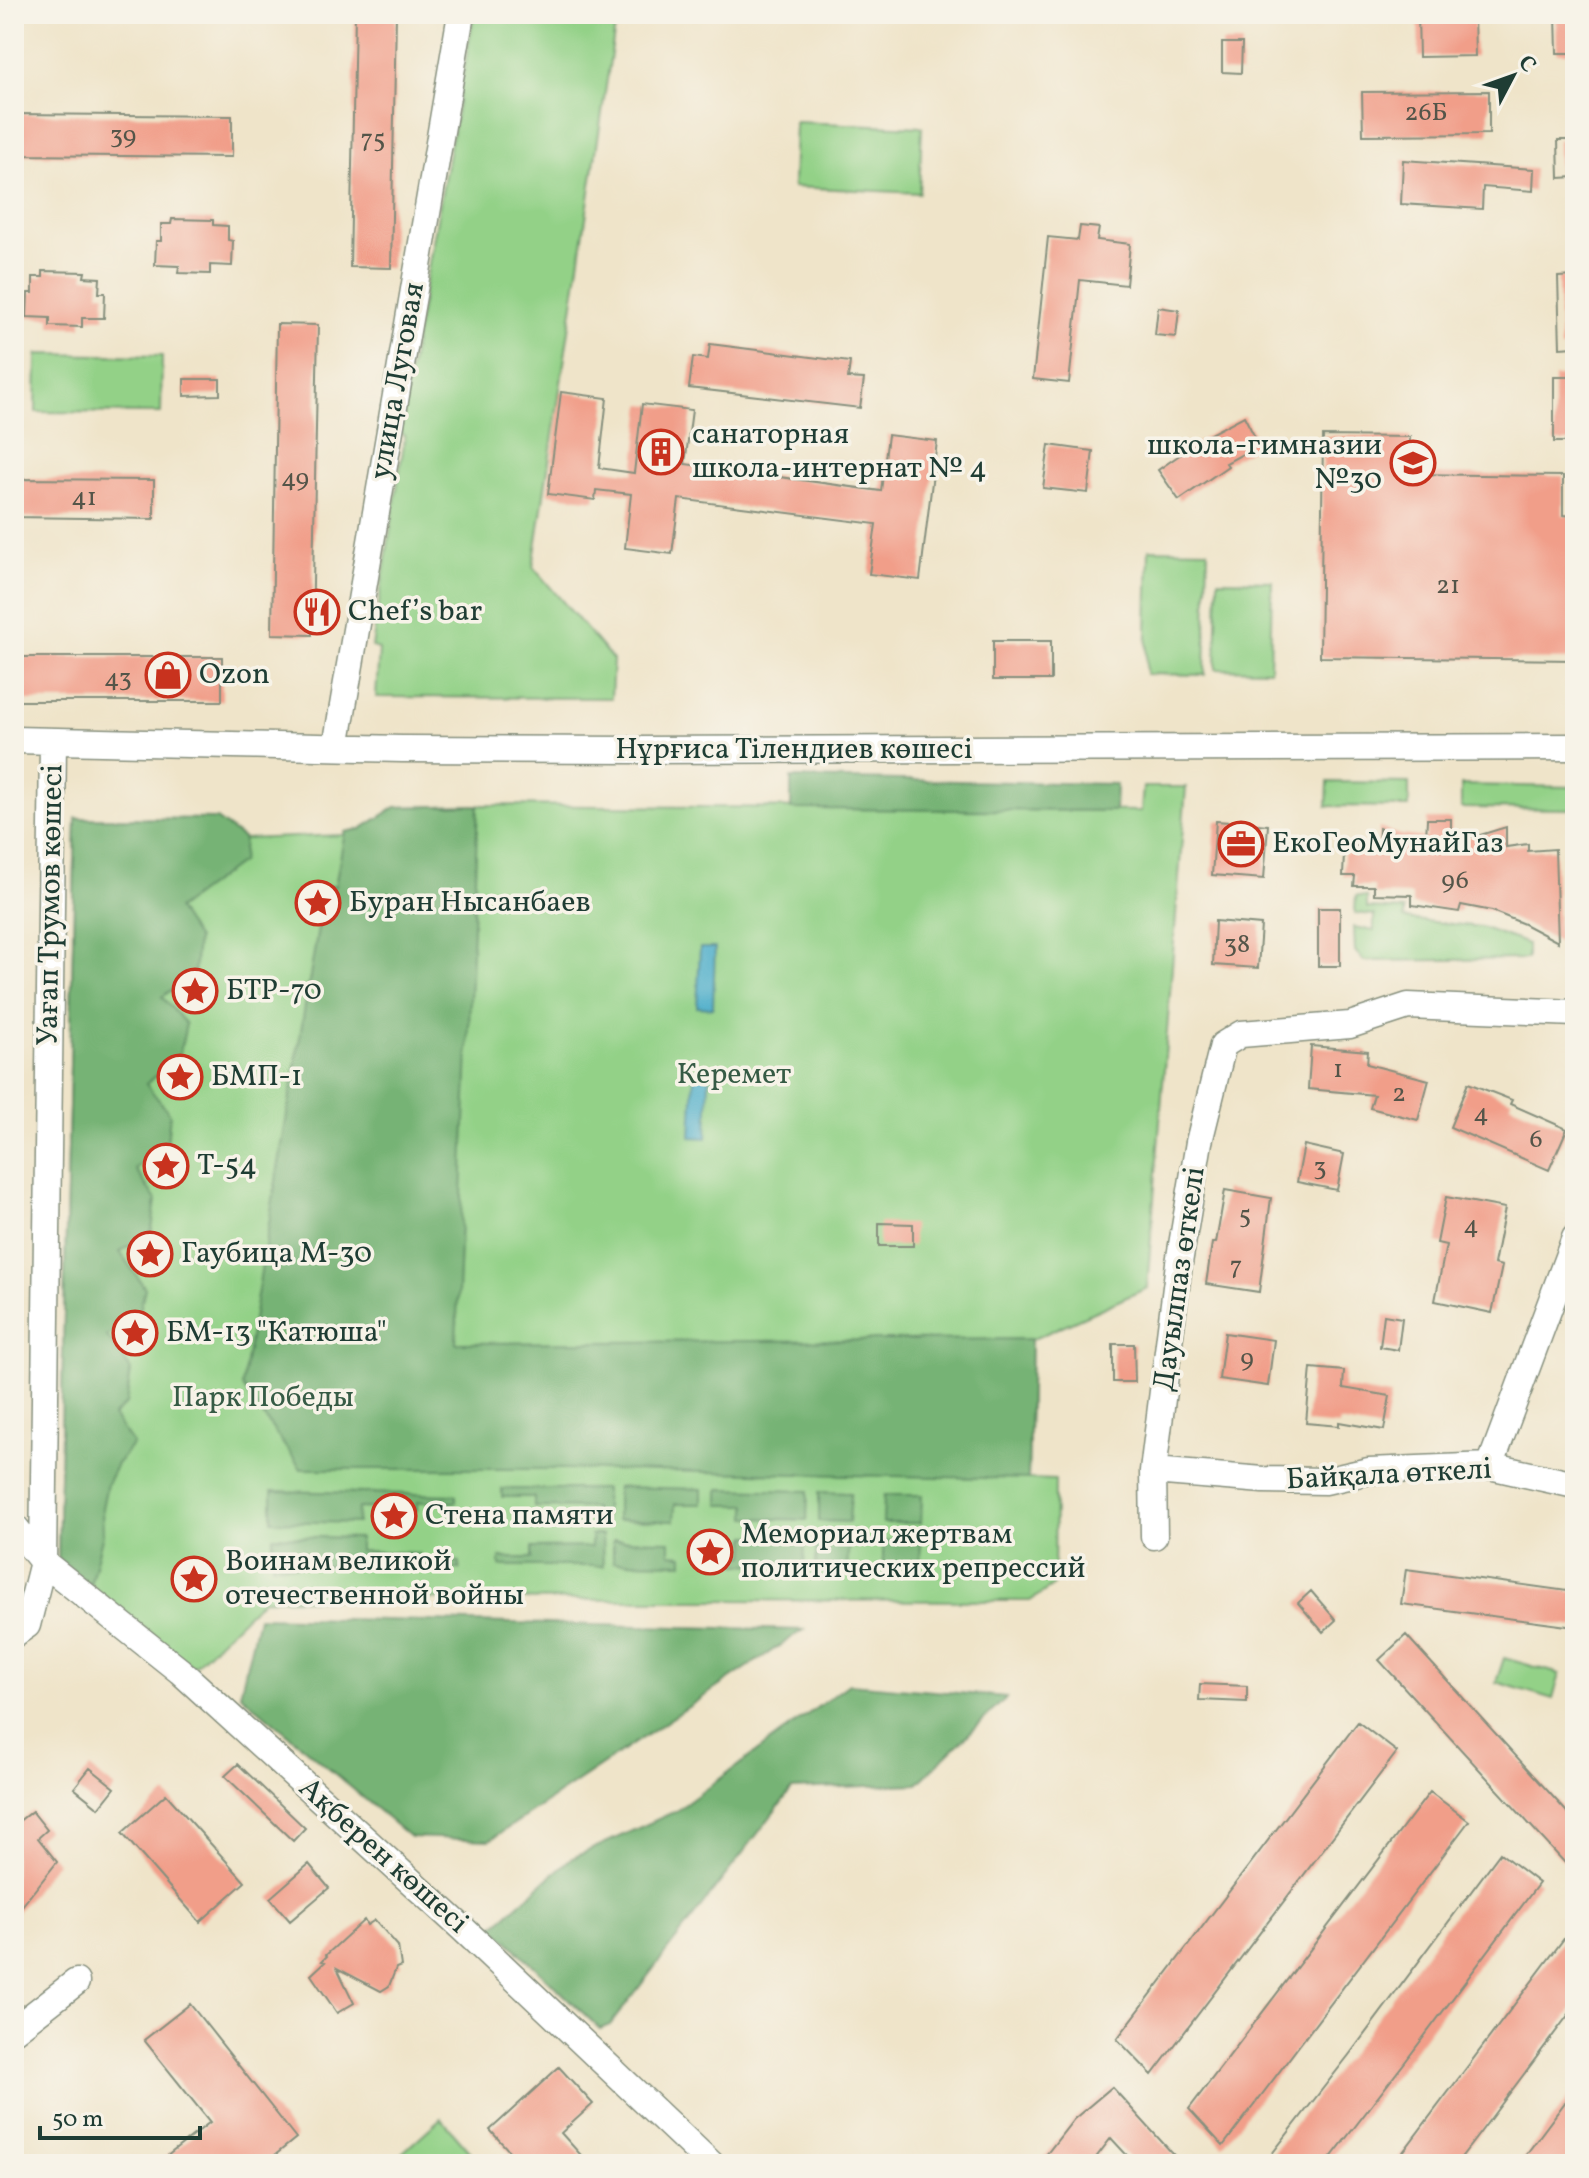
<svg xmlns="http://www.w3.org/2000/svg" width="1589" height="2178" font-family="Vollkorn,serif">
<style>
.green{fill:#93d187;stroke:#59875e;stroke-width:2}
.forest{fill:#76b374;stroke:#4a7854;stroke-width:2}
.water{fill:#4badca;stroke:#35757f;stroke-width:2}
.building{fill:#f19e89}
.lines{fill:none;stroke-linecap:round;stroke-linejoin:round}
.street-casing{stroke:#87907e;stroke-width:29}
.street{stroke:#fff;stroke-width:26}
.labels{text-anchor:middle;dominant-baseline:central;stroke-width:7;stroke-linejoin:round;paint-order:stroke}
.number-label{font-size:26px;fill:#545549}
.street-label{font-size:30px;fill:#1f3d34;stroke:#f7f3e8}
.poi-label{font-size:30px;fill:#1f3d34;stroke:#f7f3e8;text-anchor:start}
.park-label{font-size:30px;fill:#365b45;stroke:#f7f3e8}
</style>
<rect width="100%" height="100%" fill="#f7f3e8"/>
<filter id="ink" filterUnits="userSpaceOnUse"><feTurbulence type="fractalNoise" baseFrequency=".0125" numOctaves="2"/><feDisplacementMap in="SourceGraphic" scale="16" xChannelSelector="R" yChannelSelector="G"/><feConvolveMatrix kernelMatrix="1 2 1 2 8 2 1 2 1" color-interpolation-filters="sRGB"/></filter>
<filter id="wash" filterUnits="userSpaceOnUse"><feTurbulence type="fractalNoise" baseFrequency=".006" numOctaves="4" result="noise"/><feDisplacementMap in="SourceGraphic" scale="32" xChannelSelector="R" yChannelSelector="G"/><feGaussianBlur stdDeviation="1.8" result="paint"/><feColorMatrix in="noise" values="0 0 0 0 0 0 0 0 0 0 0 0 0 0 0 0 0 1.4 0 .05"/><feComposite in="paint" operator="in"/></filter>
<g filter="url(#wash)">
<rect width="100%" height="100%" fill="#efe4c9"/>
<path class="green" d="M474,14H617L533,567L613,660L611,698L376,697L379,649L372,647L405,437L399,430Z
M795,122L922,127L919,193L793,187Z
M37,354L162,356L161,413L36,412Z
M1149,549L1208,550L1205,675L1146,674Z
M1218,580L1272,581L1270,670L1216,669Z
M1328,782L1409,783V807L1327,806Z
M1461,785L1575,787V809L1461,808Z
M1143,787H1186L1147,1288L1031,1340L1028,1479L1055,1480L1054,1585L1030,1601L263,1599L193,1667L58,1559L76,818L216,819L244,839L344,835L345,832L361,829L396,807L478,805L1141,811Z
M1356,896L1367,897V908L1404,910V919L1481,927L1527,944V959L1364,961L1355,951L1354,927L1374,931V915L1355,913Z
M1504,1658L1560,1674L1553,1699L1496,1682Z
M441,2118L481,2164H412L402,2153Z"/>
<path class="forest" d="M791,778L1116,784L1115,811L791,809Z
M478,805L456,1343L1031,1339L1028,1479L564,1469H301L242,1386L325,886H335L345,832L361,829L396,807Z
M76,818L216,819L244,839L242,861L177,909L197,939L194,973L162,997L186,1024L179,1058L146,1084L170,1114L167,1143L135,1169L156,1200L152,1230L120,1252L145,1288L139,1315L107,1336L131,1370L126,1404L113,1416L133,1444L117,1464L107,1484L102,1508L103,1534L90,1585L58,1559Z
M617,1487L702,1489V1504H675L674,1521L617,1520Z
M502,1489H605V1520H594V1508L534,1507V1497H502Z
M719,1489L808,1491L807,1520L747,1518V1505H719Z
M272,1491L456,1495V1502H417V1510L358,1508L357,1523L272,1521Z
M819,1492L851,1493L849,1522L819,1521Z
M884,1495H922L921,1523H883Z
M591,1535H602L603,1566H500V1558H532V1548L591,1547Z
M273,1536L359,1538V1551L419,1553V1561L460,1562V1569L272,1565Z
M747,1536L805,1538L804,1566L736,1564V1556L746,1555Z
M817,1537L849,1539L847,1568L816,1566Z
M613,1540L670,1541V1554L683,1555V1563L613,1562Z
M883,1541H921L920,1569L883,1568Z
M258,1617L803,1630L490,1840L410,1837L240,1694Z
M849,1684L1007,1697L917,1784L792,1789L610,2025L600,2029L493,1927L570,1859L676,1811Z"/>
<path class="water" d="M700,948H715L713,1008L697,1007Z
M694,1077L709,1078L707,1138L691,1137Z"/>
<g id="blocks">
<path class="building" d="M355,14H396L391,268L350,267Z
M1418,14H1474L1475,56L1419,57Z
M1556,14H1575V53H1557Z
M1222,43H1242L1241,73L1222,72Z
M1489,91V134L1363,135L1362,92Z
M14,114L232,116V157L14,155Z
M1558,140H1575V177L1559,178Z
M1403,160L1534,169L1533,191L1483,187L1482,209L1401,204Z
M172,219L213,220V225L228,226V240L233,241L232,266L210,265V274L178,273L179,266L155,265L156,241H161V224H171Z
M1080,226L1099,228L1097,240L1130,244L1126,285L1080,280L1069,383L1033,379L1048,237L1078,240Z
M43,271L85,272L84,277L100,278L99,293H105L104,318H82V327L50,326V318L27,317L28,293H33V277H43Z
M1575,276V347L1560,348L1558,277Z
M1158,307L1179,310L1176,337L1155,335Z
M277,324L318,325L312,635L272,634Z
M710,344L850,362L848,378L864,379L860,408L689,388L693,357L708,359Z
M1554,377H1575V442H1554Z
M184,379H220V395L184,396Z
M561,392L607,398L599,468L634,473L642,404L692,410L685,464L881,491L888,435L937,441L920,580L869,574L876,524L679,499L672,554L625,548L631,494L596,490L595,500L548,494Z
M1244,416L1259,445L1226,463L1228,466L1179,500L1158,470L1210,434Z
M1323,436L1410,437L1409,474L1563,476V515L1575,516V660L1320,657Z
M1049,445L1093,451L1088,493L1043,488Z
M14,479L154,480V519L14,517Z
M993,641H1051V680H993Z
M14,657H222V701H14Z
M1427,819H1451V838L1477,836L1506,827V847L1528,844V851L1555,849L1558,942L1524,924L1492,911L1461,905L1459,912L1412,905V895L1374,894V886H1354L1355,876H1343L1344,854H1348V845L1378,849L1379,828L1400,835L1426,838Z
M1216,821L1268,825L1264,879L1212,875Z
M1318,908H1340V966H1318Z
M1215,921L1261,925L1258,968L1213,965Z
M1311,1046L1368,1051L1367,1064L1429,1080L1418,1120L1370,1108L1374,1095L1308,1089Z
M1468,1083L1512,1100L1510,1104L1567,1129L1549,1170L1450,1127Z
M1304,1145L1344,1154L1337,1190L1297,1182Z
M1225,1190L1271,1198L1259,1292L1206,1284L1212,1243H1216Z
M1446,1197L1505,1208L1494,1264L1502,1266L1492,1313L1435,1301L1446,1245L1437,1243Z
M879,1223L913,1224V1246H879Z
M1384,1315L1402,1318L1398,1350L1380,1347Z
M1225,1333L1274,1340L1268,1386L1219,1379Z
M1113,1344H1134L1135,1382H1113Z
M1311,1368L1344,1371L1343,1388L1390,1396L1384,1430L1339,1422V1426L1306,1423Z
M1406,1569L1575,1592V1627L1401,1604Z
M1311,1591L1336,1620L1323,1632L1298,1603Z
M1406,1635L1575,1821V1874L1379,1660Z
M1200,1684L1247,1686V1702L1199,1700Z
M1358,1722L1397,1752L1152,2075L1117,2039Z
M238,1764L305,1828L293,1841L225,1776Z
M90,1768L115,1788L99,1808L74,1788Z
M1430,1792L1469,1821L1223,2146L1189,2109Z
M166,1794L245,1882L200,1922L122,1833Z
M32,1811L47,1830L38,1838L57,1862L14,1916V1825Z
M1500,1853L1539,1883L1405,2062L1326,2164H1264L1349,2055Z
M309,1864L329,1888L290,1921L270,1898Z
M364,1920L367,1925L375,1920L398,1946L401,1966L396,1968L389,1986L381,1991L337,1968L354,2003L337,2013L311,1975L325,1962L322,1961L327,1956L326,1955Z
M1575,1924V2006L1479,2134L1456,2164H1394Z
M190,2004L296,2138L264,2164H157L210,2122L144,2040Z
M559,2067L593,2104L561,2133L589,2164H521L490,2130Z
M1112,2087L1182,2164H1135L1111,2138L1091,2164H1039L1074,2119Z
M1575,2089V2164H1519Z"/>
</g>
</g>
<g filter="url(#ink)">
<use href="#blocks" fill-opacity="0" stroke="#87907e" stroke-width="2"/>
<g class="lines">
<g class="street-casing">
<path id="street" d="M14,740L402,749L637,750L1575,747
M336,747L461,14
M1490,1466L1575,1238
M1153,1471L1263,1480L1325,1481L1369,1471L1490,1466L1575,1485
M14,1526L43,1562L180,1671L462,1928L711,2164
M1154,1536L1153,1471L1179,1263L1199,1142L1223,1045L1241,1034L1350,1025L1408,1006L1575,1013
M14,1634L27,1625L43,1562L53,743
M14,2030L76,1982"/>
</g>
<use href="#street" class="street"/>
</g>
</g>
<defs>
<g id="building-ring" transform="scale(2.3)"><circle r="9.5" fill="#f7f3e8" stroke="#c8321e" stroke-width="1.5"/><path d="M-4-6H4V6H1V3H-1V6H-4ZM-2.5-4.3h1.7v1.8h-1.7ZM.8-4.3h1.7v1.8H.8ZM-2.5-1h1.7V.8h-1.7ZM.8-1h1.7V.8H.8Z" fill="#c8321e"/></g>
<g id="school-ring" transform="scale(2.3)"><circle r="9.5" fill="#f7f3e8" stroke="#c8321e" stroke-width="1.5"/><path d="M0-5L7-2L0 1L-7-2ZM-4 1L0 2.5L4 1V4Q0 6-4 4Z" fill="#c8321e"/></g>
<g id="restaurant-ring" transform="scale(2.3)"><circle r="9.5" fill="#f7f3e8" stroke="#c8321e" stroke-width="1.5"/><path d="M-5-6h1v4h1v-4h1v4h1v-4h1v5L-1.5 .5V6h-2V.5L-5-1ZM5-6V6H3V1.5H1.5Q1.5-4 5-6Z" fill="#c8321e"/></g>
<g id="shop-ring" transform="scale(2.3)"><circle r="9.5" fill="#f7f3e8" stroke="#c8321e" stroke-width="1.5"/><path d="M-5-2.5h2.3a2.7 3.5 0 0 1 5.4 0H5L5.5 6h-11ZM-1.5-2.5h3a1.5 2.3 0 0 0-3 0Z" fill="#c8321e"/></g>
<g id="office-ring" transform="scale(2.3)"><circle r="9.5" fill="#f7f3e8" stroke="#c8321e" stroke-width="1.5"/><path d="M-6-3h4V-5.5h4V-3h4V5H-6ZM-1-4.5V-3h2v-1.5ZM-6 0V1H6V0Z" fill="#c8321e"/></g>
<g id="sight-ring" transform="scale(2.3)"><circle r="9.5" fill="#f7f3e8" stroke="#c8321e" stroke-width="1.5"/><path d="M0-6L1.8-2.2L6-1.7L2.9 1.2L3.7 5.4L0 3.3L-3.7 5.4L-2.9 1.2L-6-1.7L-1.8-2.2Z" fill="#c8321e"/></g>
</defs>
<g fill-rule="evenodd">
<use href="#building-ring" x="661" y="452"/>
<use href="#school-ring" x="1413" y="463"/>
<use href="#restaurant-ring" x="317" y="612"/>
<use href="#shop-ring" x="168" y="675"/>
<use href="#office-ring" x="1241" y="844"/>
<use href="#sight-ring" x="318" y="903"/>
<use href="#sight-ring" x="195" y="991"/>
<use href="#sight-ring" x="180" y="1077"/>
<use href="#sight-ring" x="166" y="1166"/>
<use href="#sight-ring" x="150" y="1254"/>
<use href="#sight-ring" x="135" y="1333"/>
<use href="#sight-ring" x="394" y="1516"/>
<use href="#sight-ring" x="710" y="1552"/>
<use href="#sight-ring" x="194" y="1579"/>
</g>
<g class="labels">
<g class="number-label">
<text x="1426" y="113">26Б</text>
<text x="123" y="136">39</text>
<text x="373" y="140">75</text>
<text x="295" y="479">49</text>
<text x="84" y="498">41</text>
<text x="1448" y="586">21</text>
<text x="118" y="679">43</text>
<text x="1455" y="881">96</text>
<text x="1237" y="945">38</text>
<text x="1338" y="1070">1</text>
<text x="1399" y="1094">2</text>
<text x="1481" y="1114">4</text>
<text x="1536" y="1140">6</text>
<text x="1320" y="1168">3</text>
<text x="1245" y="1216">5</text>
<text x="1471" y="1226">4</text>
<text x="1236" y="1267">7</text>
<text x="1247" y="1359">9</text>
</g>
<g class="street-label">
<text transform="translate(398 381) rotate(-80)">улица Луговая</text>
<text x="794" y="750">Нұрғиса Тілендиев көшесі</text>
<text transform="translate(51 905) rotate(-89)">Уағап Трумов көшесі</text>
<text transform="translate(1180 1279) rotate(-82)">Дауылпаз өткелі</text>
<text transform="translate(1389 1475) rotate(-3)">Байқала өткелі</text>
<text transform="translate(383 1856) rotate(42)">Ақберен көшесі</text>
</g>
<g class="poi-label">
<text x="692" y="435">санаторная<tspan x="692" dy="34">школа-интернат № 4</tspan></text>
<text x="1382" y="446" text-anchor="end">школа-гимназии<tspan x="1382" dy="34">№30</tspan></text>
<text x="348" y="612">Chef’s bar</text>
<text x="199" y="675">Ozon</text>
<text x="1272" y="844">ЕкоГеоМунайГаз</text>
<text x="349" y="903">Буран Нысанбаев</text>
<text x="226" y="991">БТР-70</text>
<text x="211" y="1077">БМП-1</text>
<text x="197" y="1166">Т-54</text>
<text x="181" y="1254">Гаубица М-30</text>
<text x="166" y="1333">БМ-13 "Катюша"</text>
<text x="425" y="1516">Стена памяти</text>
<text x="741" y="1535">Мемориал жертвам<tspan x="741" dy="34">политических репрессий</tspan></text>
<text x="225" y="1562">Воинам великой<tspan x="225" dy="34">отечественной войны</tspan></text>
</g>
<g class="park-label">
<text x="734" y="1075">Керемет</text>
<text x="263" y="1398">Парк Победы</text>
</g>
</g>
<rect width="1589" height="2178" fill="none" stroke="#f7f3e8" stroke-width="48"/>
<g transform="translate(1513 76) rotate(49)" stroke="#f7f3e8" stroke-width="6" paint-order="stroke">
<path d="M0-6L14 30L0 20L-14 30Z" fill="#1f3d34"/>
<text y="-12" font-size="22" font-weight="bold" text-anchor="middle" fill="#1f3d34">С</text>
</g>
<path d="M40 2126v12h160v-12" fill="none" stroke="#1f3d34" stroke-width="4"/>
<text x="52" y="2126" font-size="24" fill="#1f3d34" stroke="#f7f3e8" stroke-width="6" paint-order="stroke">50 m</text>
</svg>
